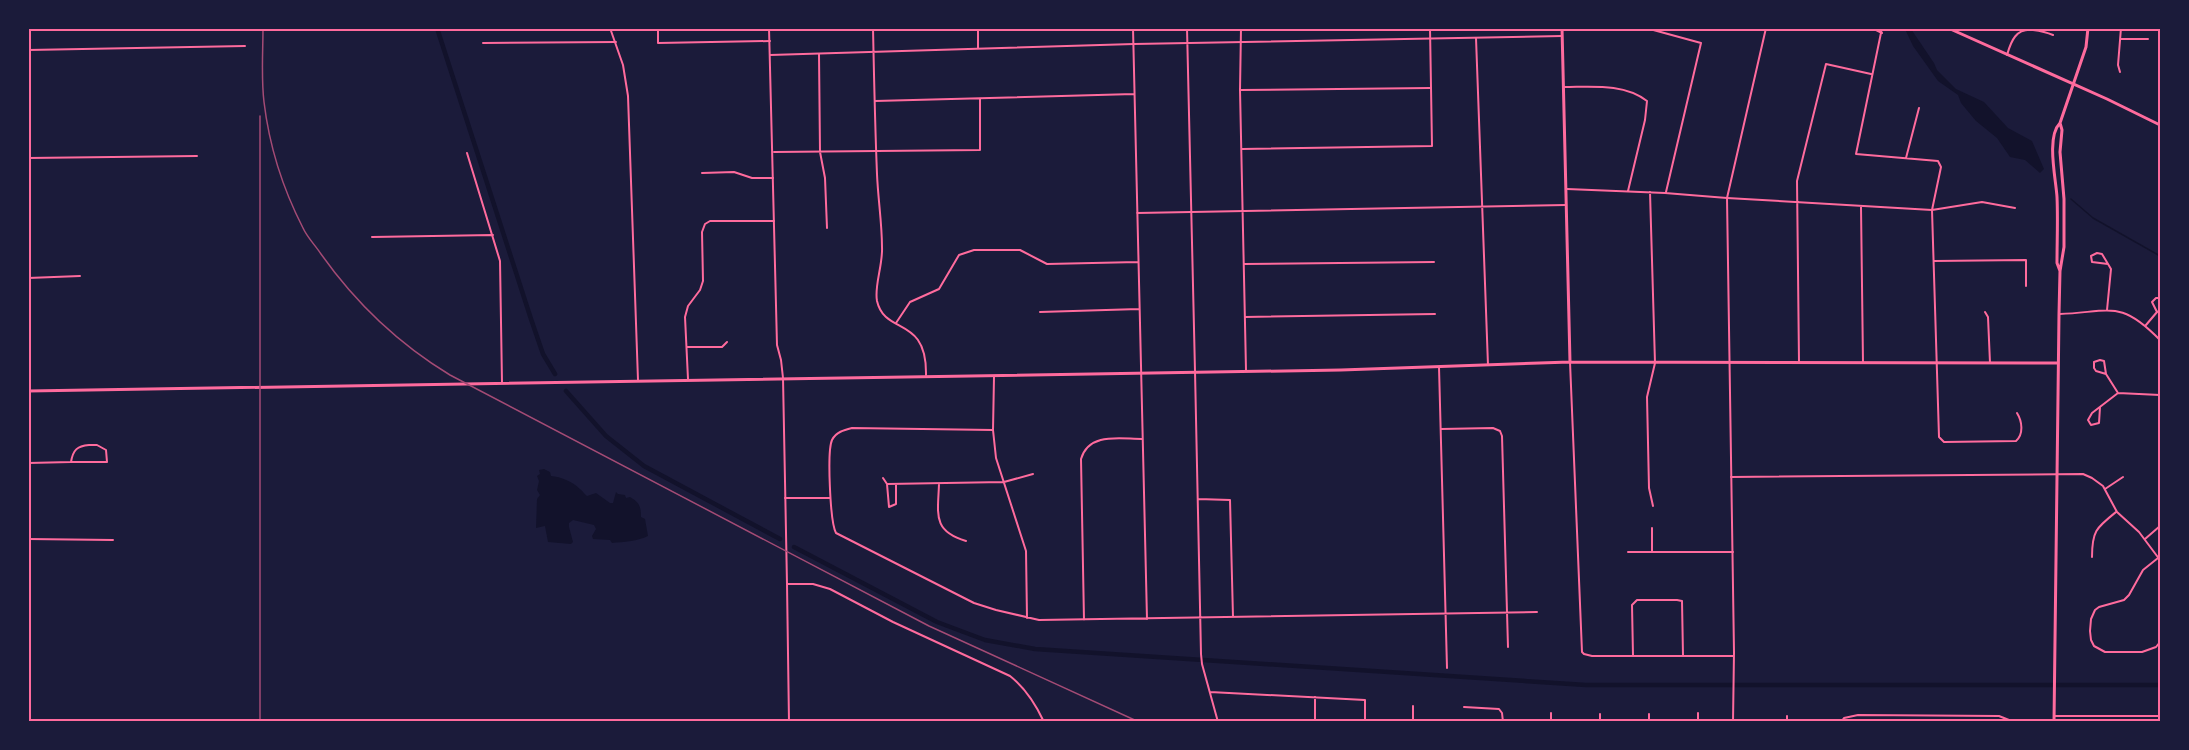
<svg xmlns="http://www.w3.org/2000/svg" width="2189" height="750" font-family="'Asap Condensed',sans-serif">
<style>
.water{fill:#12122b}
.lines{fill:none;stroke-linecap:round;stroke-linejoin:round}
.stream{stroke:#12122b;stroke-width:1.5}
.canal{stroke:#12122b;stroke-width:4.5}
.minor{stroke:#ff6b9d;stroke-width:2}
.tertiary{stroke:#ff6b9d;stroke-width:2}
.secondary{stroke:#ff6b9d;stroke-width:3}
.rail{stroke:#a44b75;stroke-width:1.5}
.neatline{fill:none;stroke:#ff6b9d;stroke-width:2}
</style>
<rect width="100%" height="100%" fill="#1b1b3a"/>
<path class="water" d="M1905,29H1911L1934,63L1937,70L1956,89L1984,102L2008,128L2032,141L2044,169L2040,173L2025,160L2010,157L1997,138L1976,121L1961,103L1958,95L1938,81L1913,46Z
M544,469L550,472L551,476C561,477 572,481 580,489C583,491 584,494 587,496L596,493L610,503H613L616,492L618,494L625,495L626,498L630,497C639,502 641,506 641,517L645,519L648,536C638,541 624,542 612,543L610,540L593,539L592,536L596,529L594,525L573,520L569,523V527L573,542L571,544L548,542L545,526L536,528L537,499L540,495L537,490L539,481L537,476L540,474L539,470Z"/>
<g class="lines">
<path class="stream" d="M2071,199L2093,218L2160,256"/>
<path class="canal" d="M437,28L531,319L543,354L555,374
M566,391L606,436L644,466L780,539
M794,547L937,622L985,640L1035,649L1586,685H2160"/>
<path class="minor" d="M658,28V43L770,41
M978,28V48
M1133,28L1147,619
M1241,28L1240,90L1246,370
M1646,28L1701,43L1666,192
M1872,28L1882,33
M1882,28L1856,154L1938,161L1941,167L1932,210L1939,437L1944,442L2016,441C2024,434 2022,421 2017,413
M1476,38L1488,365
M2121,39H2148
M483,43L616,42
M28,50L245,46
M819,54L820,152L825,178L827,228
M2007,55C2011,41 2016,28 2033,30C2041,31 2046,32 2053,35
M2120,72L2118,65L2121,28
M1564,87C1591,87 1624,83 1647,101L1645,120L1628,191
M1240,90L1430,88
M875,101L1134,94
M1242,149L1432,146L1430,28
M774,152L980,150V99
M467,153L500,261L502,383
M28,158L197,156
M1906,158L1919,108
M702,173L734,172L752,178H773
M1567,189L1665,193L1727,198L1932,210L1982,202L2015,208
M1650,192L1655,363L1647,397L1649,488L1653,506
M1861,207L1863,363
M1137,213L1566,205
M372,237L493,235
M1934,261L2026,260V286
M1244,264L1434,262
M28,278L80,276
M2107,310L2111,269L2108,264L2092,262L2091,256L2097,253L2102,254L2108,264
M1040,312L1139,309
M1985,312L1988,317L1990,363
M2157,312L2152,302L2156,298H2160
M2060,314C2111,312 2120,299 2160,340
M1245,317L1435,314
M896,323L910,302L939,289L959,255L974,250H1020L1047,264L1138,262
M2146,325L2157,312L2160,311
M687,347H722L727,342
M1799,362L1797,181L1826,64L1871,74
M1439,367L1447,668
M1195,371L1201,654L1202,664L1218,722
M2106,374L2104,361L2100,360L2094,362V368L2096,371L2106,374L2118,393
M994,377L993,430L996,458L1026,551L1027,618
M688,379L685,317L688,306L700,290L703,281L702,232L705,224L710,221H774
M2100,407L2099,423L2091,425L2088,420L2092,413L2118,393L2160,395
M1441,429L1493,428L1500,431L1502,436L1508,647
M993,430L852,428C844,430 836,432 832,440C827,451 830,522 836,533L974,603L996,610L1039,620L1537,612
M89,445H97L106,450L107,462H71C73,450 77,446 89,445Z
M28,463L71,462
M1731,477L2083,474L2092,478L2103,486L2117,512L2139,532L2160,560
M883,478L887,484L889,507L896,504V484
M887,484L1004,482L1033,474
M939,484C938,514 932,531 966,541
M2105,489L2123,477
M785,498H830
M1198,499L1230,500L1233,617
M1652,528V552
M28,539L113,540
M2145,539L2160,526
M1628,552H1733
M2092,557C2092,531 2096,528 2116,512
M2158,558L2143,570L2129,595L2124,600L2099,607L2095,610L2091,619L2090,631L2091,640L2094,646L2105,652H2142L2156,647L2160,642
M787,584L789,722
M1084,620L1081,459C1089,432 1120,439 1142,439
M1633,656L1632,605L1637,600H1677L1682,601L1683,656
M1210,692L1365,700V722
M1464,707L1499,709L1502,713L1503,722
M1551,713V722
M1698,713V722
M1600,714V722
M2054,716H2160
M1315,722V697
M1413,722V706
M1649,722V714
M1787,722V716
M1841,722L1844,718L1858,715L1999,716L2014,722"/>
<path class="tertiary" d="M610,28L623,65L628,96L638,380
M769,28L777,345L781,360L783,378L787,584H813L830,589L893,622L1010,676C1024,687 1036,705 1044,722
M873,28C874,77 875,126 877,174C878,199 882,223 882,247C883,265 874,286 877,301C885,336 927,315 926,375
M1187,28L1195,371
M770,55L1134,44L1562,36
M1570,362L1582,652L1584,654L1592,656H1734
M1733,722L1734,652L1727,198L1766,28"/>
<path class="secondary" d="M1562,28L1570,362
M1948,28L2107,99L2160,125
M2060,271L2057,263C2057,241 2058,219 2057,197C2056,179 2046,137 2060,123L2086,47L2088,28
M28,391L1341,370L1570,362L2058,363
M2054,722L2059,314L2060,271L2064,247V199L2060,152L2062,130L2060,123"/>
<path class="rail" d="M263,28C263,52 261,78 264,102C269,144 283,189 303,228C307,237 315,245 321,254C355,302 399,344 450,375L929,626L1139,722
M260,116V722"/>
</g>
<rect width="2189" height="750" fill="none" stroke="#1b1b3a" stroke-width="60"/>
<rect x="30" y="30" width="2129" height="690" class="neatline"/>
</svg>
